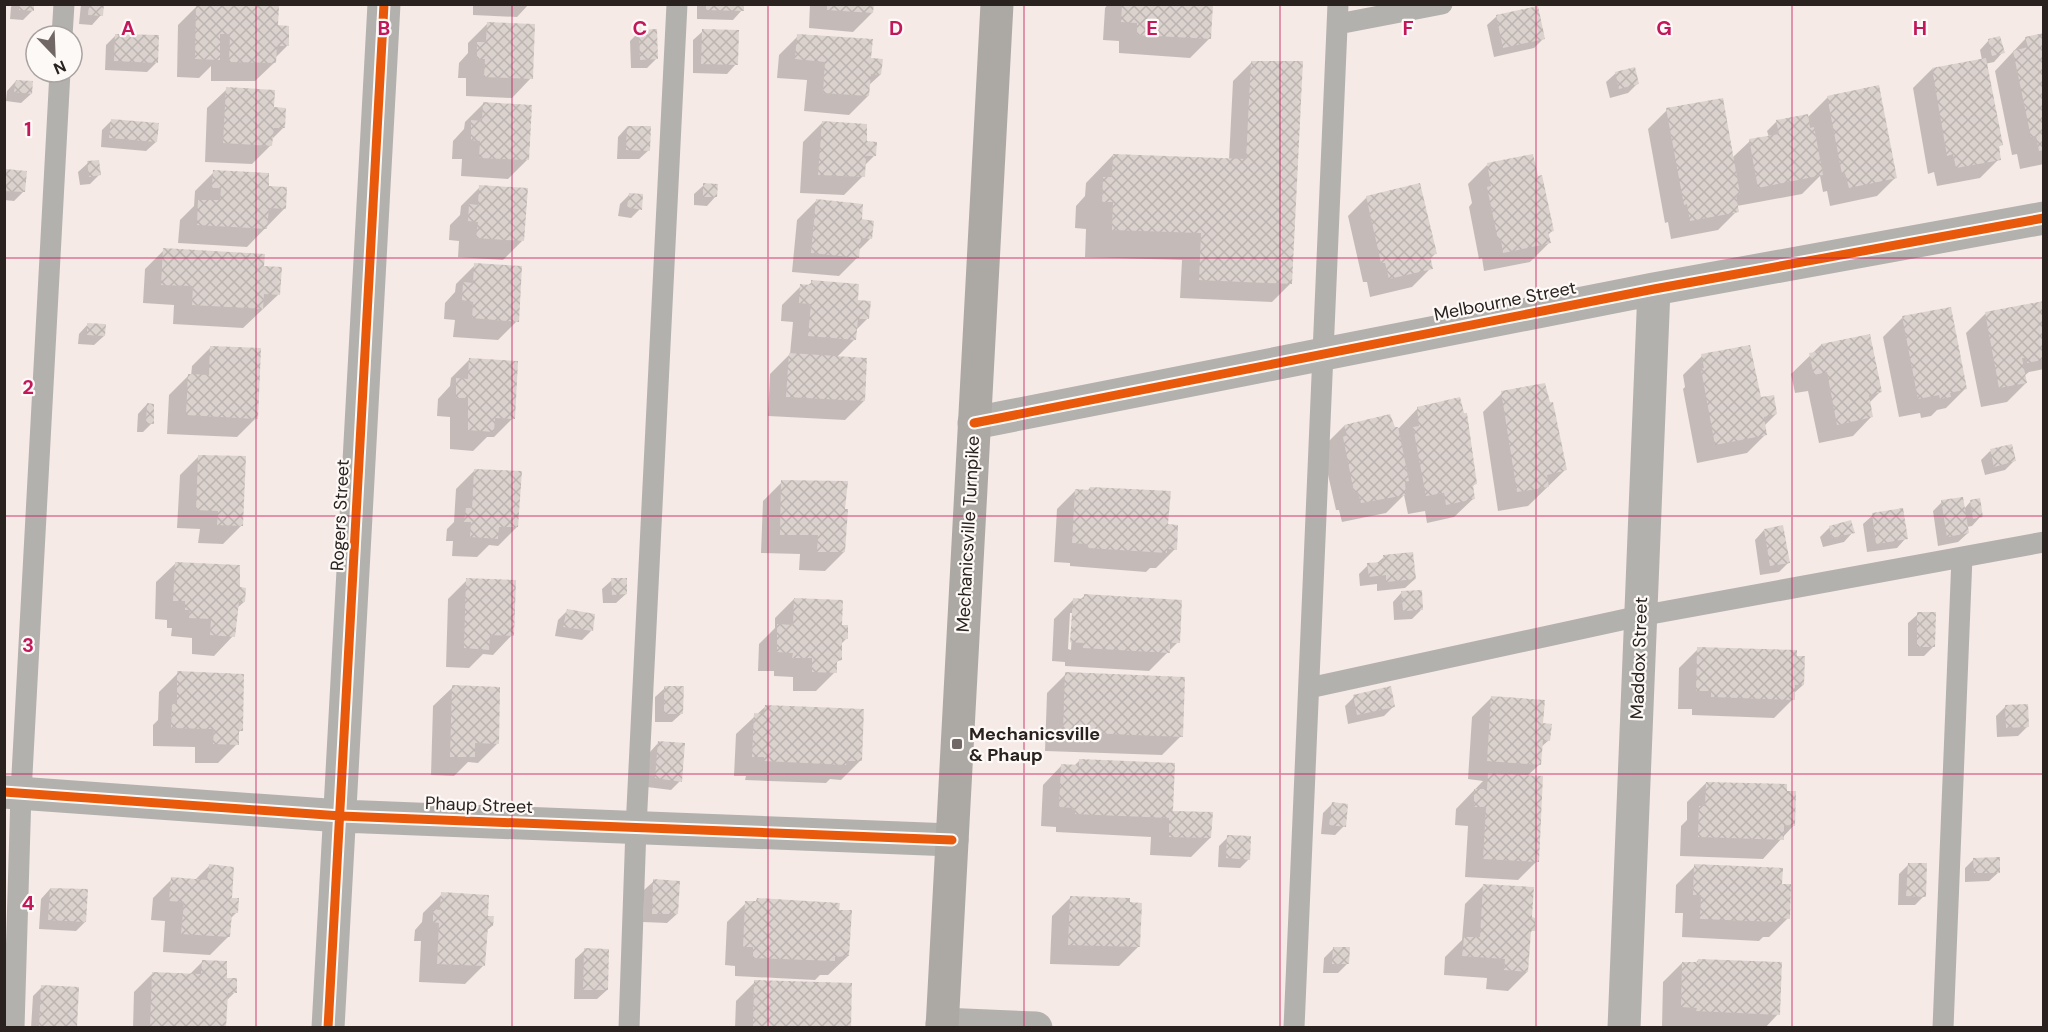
<svg xmlns="http://www.w3.org/2000/svg" width="2048" height="1032" font-family="'DM Sans',sans-serif">
<style>
.shadow{fill:#0003;fill-rule:evenodd}
.building{fill:url(#building-cross-hatch)}
.lines{fill:none;stroke-linecap:round;stroke-linejoin:round}
.lane{stroke:#b3b1ae;stroke-width:21}
.street{stroke:#b3b1ae;stroke-width:33}
.primary{stroke:#aca9a5;stroke-width:33}
.cycleway-casing{stroke:#fdf9f7;stroke-width:13}
.cycleway{stroke:#e8590c;stroke-width:9}
.grid{fill:none;stroke:#c2185b;stroke-width:1.5;stroke-opacity:0.55}
.poi-dot{fill:#716865;stroke:#fdf9f7;stroke-width:2}
.labels{text-anchor:middle;dominant-baseline:central;stroke-width:4.5;stroke-linejoin:round;paint-order:stroke}
.street-label{font-size:18px;fill:#29221f;stroke:#fdf9f7}
.poi-label{font-size:18px;font-weight:bold;fill:#29221f;stroke:#fdf9f7;text-anchor:start}
.grid-label{font-size:20px;text-anchor:middle;font-weight:bold;fill:#c2185b;stroke:#fdf9f7;stroke-width:4.5;stroke-linejoin:round;paint-order:stroke}
</style>
<defs>
<pattern id="building-cross-hatch" width="8" height="8" patternUnits="userSpaceOnUse" patternTransform="scale(1.5)"><rect width="8" height="8" fill="#dbd2ce"/><path d="M0 0l8 8M0 8l8-8" fill="none" stroke="#bcb4b0"/></pattern>
</defs>
<rect width="100%" height="100%" fill="#f6eae6"/>
<path class="shadow" d="M13,4H33V10L23,20L10,19L11,7Z
M81,4H102L101,15L92,25L79,24Z
M473,4H529L517,17L473,15Z
M697,4H743L742,10L733,20L697,19Z
M810,4H876L872,8V13L853,32L809,28Z
M1108,4H1211L1209,39L1190,58L1119,53V41L1103,40L1105,8Z
M197,6L277,26L287,46L275,58V62L255,81H211V66L199,78L177,77L178,25Z
M1497,16L1543,39L1534,48L1494,57L1487,25Z
M487,24L531,78L512,98L466,96V78H458L459,63L468,53V43Z
M703,31L736,64L727,74L693,73V40Z
M639,32L656,59L647,68H631L630,41Z
M2044,35V164L2020,169L2017,154L2012,155L1995,71L2026,38Z
M115,36L157,62L147,72L105,70L106,45Z
M798,36L870,59L880,75L868,86V96L849,115L804,111L807,80L777,78L779,55Z
M1989,40L2003,52L1994,62L1985,64L2001,145L1997,148L1999,159L1980,178L1937,186L1934,172L1928,174L1913,88L1932,69L1982,60L1980,50Z
M1252,62L1291,283L1272,302L1180,298L1182,260L1085,257L1086,229L1075,228L1076,206L1085,196L1086,183L1113,155L1229,160L1233,81Z
M1616,73L1637,84L1628,93L1610,98L1606,82Z
M16,81L31,94L21,103L6,101L7,91Z
M227,89L272,109L283,128L271,140V145L252,164L205,162L207,108Z
M1828,97L1896,177L1877,196L1830,206L1827,191L1823,192L1820,176L1802,194L1737,206V211L1718,230L1671,239L1668,222L1665,223L1648,129L1667,110L1732,158L1750,141L1769,137L1767,131L1777,121L1807,118Z
M484,103L527,160L508,179L461,176L462,159H452L453,141L464,129L465,122Z
M112,120L156,142L146,151L101,147L102,130Z
M822,123L865,142L874,156L864,166L863,176L844,195L800,193L803,142Z
M627,127L649,150L639,159H617L618,137Z
M88,163L99,175L90,184L80,185L78,172Z
M1487,165L1552,231L1548,235L1549,243L1530,262L1484,271L1482,258L1479,259L1469,207L1472,203L1468,184Z
M7,171L23,192L14,201L4,200V173Z
M214,172L267,187L285,208L247,247L178,243L180,220L194,206L195,191Z
M704,185L716,196L707,206L694,205V194Z
M480,187L522,241L503,260L458,257L459,241L449,240L450,225L460,215L461,206Z
M629,195L640,209L631,218L618,216L620,204Z
M1367,197L1435,254L1430,259L1431,268L1412,287L1370,297L1367,282H1363L1348,216Z
M816,201L860,221L870,239L858,251V257L839,276L792,272L797,220Z
M164,250L263,267L279,294L243,328L173,324L174,305L143,303L145,269Z
M475,265L517,321L498,340L453,337L455,320L444,319L445,303L455,292L456,284Z
M812,282L857,302L868,318L855,331V339L836,358L864,401L845,420L768,416L770,374L790,354L793,322L781,321L782,305L801,286H807Z
M2044,302V369L2029,372L2024,376L2026,383L2007,402L1981,407L1966,333L1985,314Z
M1902,318L1965,389L1946,408L1937,410L1931,416L1921,418L1920,413L1899,417L1883,337Z
M88,324L104,336L94,345L78,344L79,334Z
M1821,345L1880,392L1869,403L1872,416L1853,436L1819,443L1808,391L1795,393L1791,374Z
M211,347L256,418L237,437L167,434L169,395L188,376H191L192,366Z
M1702,356L1776,414L1764,426L1766,434L1747,453L1697,463L1683,389L1685,387L1683,375Z
M470,359L513,418L494,437H487L473,451L450,449V417L437,416L438,399L450,386L451,378Z
M1502,393L1565,470L1528,506L1498,511L1483,412Z
M147,404L152,423L143,432H137L138,414Z
M1418,408L1476,483L1472,487L1474,498L1454,517L1427,523L1425,511L1408,514L1404,495L1386,513L1342,522L1339,510H1336L1324,457L1325,445L1344,426L1389,416L1394,429L1399,428Z
M1990,451L2014,461L2005,470L1985,475L1981,460Z
M199,456L242,525L223,544L198,543L200,529L177,528L180,475Z
M475,470L517,527L498,546L489,545L477,557L452,556L453,541H446L447,529L454,522L456,489Z
M782,482L843,510L844,552L825,571L799,570L800,554L761,553L763,501Z
M1090,488L1167,526L1175,549L1156,568H1150L1146,572L1070,566V563L1054,562L1057,509L1076,490L1087,491Z
M1942,502L1964,509L1970,502L1981,516L1972,526L1967,527L1968,533L1958,542L1938,546L1933,511Z
M1873,515L1906,538L1897,548L1867,552L1863,524Z
M1830,527L1853,532L1844,542L1823,547L1820,537Z
M1764,530L1788,563L1779,572L1760,575L1755,540Z
M1384,557L1415,579L1405,588L1377,591V584L1360,586L1359,574L1368,565L1376,564Z
M176,563L238,589L244,602L236,609L233,636L214,656L192,654V638L171,636L172,628H167V620L155,619L156,582Z
M467,580L512,635L493,655L483,654L469,668L446,667L448,599Z
M612,580L626,594L616,603H603L602,589Z
M1402,592L1421,610L1412,619L1394,620L1393,602Z
M1084,596L1178,642L1149,671L1065,666V662L1052,661L1054,619L1073,600H1080ZM1070,613H1073L1071,650L1068,649Z
M794,599L840,626L846,639L841,644L840,659L835,664V672L816,691H793V677L774,676V671H758L759,644L775,628V618Z
M568,610L593,615L591,631L582,640L555,636L558,620Z
M1918,614L1933,647L1924,656H1908V623Z
M1698,649L1803,685L1793,694V699L1774,718L1692,715V709H1678L1679,668Z
M178,673L241,730L237,734V744L218,763H195V747L153,746V725L158,720L159,692Z
M1066,674L1181,736L1162,755L1045,751L1047,693Z
M453,687L497,744L478,763L468,762L454,776L431,775L433,706Z
M665,688L682,713L672,722H655V697Z
M1354,697L1393,707L1384,716L1348,724L1345,706Z
M1491,698L1542,724L1549,740L1540,748L1539,765L1527,776L1537,861L1518,880L1465,877L1468,826L1455,825L1456,809L1483,781L1468,779L1472,717Z
M766,706L860,761L841,780L830,779L826,783L745,780L746,776H734L736,734Z
M2005,707L2028,726L2018,736L1997,737L1996,716Z
M659,742L680,781L671,790L647,787L650,752Z
M1080,760L1171,812L1210,838L1191,857L1150,855L1151,837L1056,832V827L1041,826L1043,785L1062,765L1074,766Z
M1706,783L1794,825L1763,859L1680,856L1681,826L1687,820V802Z
M1332,804L1344,826L1335,835L1321,834L1323,813Z
M1228,837L1249,859L1240,868L1218,867L1219,846Z
M1974,859L1999,872L1989,881L1965,882V868Z
M1909,864L1924,896L1915,905H1898L1899,874Z
M209,866L237,912L230,919L229,936L210,955L163,952L165,921L151,920L153,898L172,879L195,880Z
M1695,866L1781,886L1788,918L1769,937H1763L1759,941L1682,937L1683,913H1675L1676,885Z
M654,881L677,914L667,923L643,922L644,890Z
M1484,885L1531,919L1533,930L1529,934L1527,972L1508,991L1486,989L1487,978L1444,975L1445,957L1462,940L1465,904Z
M50,889L85,922L76,931L39,929L41,899Z
M442,894L486,917L492,926L486,931L484,965L465,984L419,982L421,941H414L415,930L422,922L423,913Z
M1071,897L1138,947L1119,966L1050,964L1052,916Z
M758,899L838,911L848,956L828,975H820L815,980L735,976V966L725,965L727,922L746,903H754Z
M1334,948L1347,964L1338,973H1323L1324,958Z
M585,950L607,990L597,999H574L575,959Z
M1698,960L1778,1014L1765,1028L1662,1026L1663,982L1682,963L1695,964Z
M203,961L225,979L235,992L226,1001L225,1028H133L134,992L153,973L189,975Z
M755,982L849,1028H735L736,1001Z
M42,987L76,1028H31L33,996Z"/>
<path class="building" d="M19,4H34V11L19,10Z
M89,4H104L103,16L88,15Z
M196,4L279,6L278,25L289,26V46H277L276,63L229,62L230,34H220V60L195,59Z
M706,4H744V11L706,10Z
M827,4H874L873,13L827,10Z
M1122,4H1213L1211,39L1137,35V23L1121,22Z
M1538,6L1545,39L1503,48L1496,15Z
M487,22L535,24L533,79L484,77L485,59H477V42H486Z
M657,29L658,59L640,60L639,30Z
M702,29L739,30L738,65L701,64Z
M2044,33V150L2039,151L2036,136L2031,137L2013,51L2028,47L2025,37Z
M115,34L159,35L158,63L114,61Z
M797,34L873,39L871,58L883,59L881,75L871,74L869,96L823,93L825,62L795,59Z
M2000,36L2005,53L1992,56L1988,39Z
M1986,58L2003,145L1999,146L2001,160L1956,168L1953,154L1947,156L1932,68Z
M1251,61H1303L1292,284L1199,280L1201,233L1112,230L1113,202H1102L1103,177H1112L1113,154L1246,159Z
M1635,67L1639,84L1619,89L1615,72Z
M16,80L33,81L32,94L14,92Z
M1879,85L1897,178L1849,188L1845,173L1842,174L1827,96Z
M226,87L275,90L274,107L286,108L285,128H274L272,146L223,143Z
M1723,98L1740,194L1736,195L1739,212L1690,221L1687,204L1684,205L1666,108Z
M483,102L532,105L529,160L479,158L480,141L471,140V120L482,121Z
M1808,114L1810,128L1814,127L1823,175L1758,188L1749,139L1779,134L1776,120Z
M111,119L159,123L157,142L109,138Z
M822,121L867,124V141L877,142L876,156H866L865,177L818,175Z
M627,126H651L650,151L626,150Z
M1533,154L1538,176L1542,175L1554,231L1548,232L1551,243L1503,253L1501,240H1498L1487,187L1491,186L1487,163Z
M99,160L101,175L89,177L87,161Z
M6,169L27,171L25,192L4,191Z
M213,170L269,173V186L287,187L286,209L269,208L267,229L197,225L198,200H220L221,188H212Z
M703,183L718,184L717,197H703Z
M1420,183L1437,254L1430,255L1433,269L1389,279L1385,263H1381L1366,196Z
M479,185L528,188L524,241L476,238L478,222L468,221L469,204L478,205Z
M629,193L643,194L642,210L627,207Z
M816,199L863,204L862,219L874,221L872,239L861,238L859,258L811,253Z
M163,248L265,254L264,266L282,267L280,295L264,294L263,309L192,305L193,286L161,285Z
M474,263L522,266L519,322L472,318L473,302L462,300L463,282L473,283Z
M811,280L859,284L858,300L871,301L869,319H858L856,340L808,336L811,304L799,303L800,284L811,285Z
M2044,301L2042,360L2027,363L2026,358H2022L2027,383L1999,388L1985,312Z
M1951,307L1967,389L1950,393L1951,397L1940,399L1939,395L1918,399L1902,316Z
M87,323L106,324L105,336L87,335Z
M1870,334L1882,392L1869,395L1873,417L1837,425L1827,372L1814,375L1809,353L1822,351L1821,344Z
M1750,345L1761,397L1774,395L1777,414L1764,417L1767,435L1715,445L1701,369L1704,368L1701,354Z
M210,346L261,348L258,419L186,415L188,374L209,375Z
M789,353L867,358L865,401L786,397Z
M469,358L518,361L515,419L495,418L494,432L468,430V398H456V378L468,379Z
M1545,383L1550,402H1553L1567,470L1547,475L1549,487L1517,492L1501,391Z
M1460,397L1464,413H1467L1477,484L1473,485L1475,499L1446,505L1444,493L1426,496L1413,427L1419,426L1417,407Z
M147,403L154,404V424L146,423Z
M1390,414L1395,427H1398L1409,481L1405,482L1406,495L1361,503L1358,492H1354L1343,437L1347,435L1344,425Z
M2012,444L2016,461L1994,467L1990,449Z
M198,455L246,456L243,526L217,525L218,511L196,510Z
M474,469L522,471L518,527H499L498,539L470,537L471,522H464L466,508H472Z
M781,480L848,481L845,509H848L845,552H817L818,535H780Z
M1090,487L1171,491L1168,524L1178,525L1177,550L1167,549V553L1088,548V544L1072,543L1075,489L1089,490Z
M1963,497L1969,533L1947,537L1941,500Z
M1980,498L1983,517L1973,519L1970,500Z
M1903,508L1908,539L1876,544L1872,513Z
M1851,520L1855,533L1832,538L1829,526Z
M1783,525L1790,563L1770,566L1764,529Z
M1413,552L1416,579L1386,582V575L1369,577L1367,563L1384,562L1383,555Z
M175,562L240,565V587L246,588L245,602H239L235,637L210,635L211,619L189,618L190,610H185V601H173Z
M466,578L516,580L514,636L490,635L489,650L464,648Z
M611,578H627V594L612,595Z
M1422,590L1423,610L1403,611L1401,591Z
M1084,594L1182,600L1180,643H1170V653L1083,648V643L1070,642L1073,598L1084,599Z
M794,598L843,600L842,625H848V639H842V660L837,661V673L812,672V658H792L793,653L777,652V624L793,625Z
M567,609L595,614L593,631L563,627Z
M1917,612H1936L1935,647H1917Z
M1697,647L1797,650V656H1805L1804,685H1795V700L1711,697V691H1696Z
M177,671L244,674L243,731H239V745L213,744L214,729L171,728L172,704H177Z
M1065,672L1185,677L1183,737L1063,732Z
M452,685L500,687L499,744L475,743V757H450Z
M664,686H684L683,714H664Z
M1391,686L1395,707L1357,715L1353,695Z
M1491,696L1545,700L1543,723L1552,724L1550,741L1543,740L1541,765L1487,761Z
M2028,704L2029,727L2006,728L2005,705Z
M765,705L864,709L862,761H847L846,765L764,761V757H752L754,713L764,714Z
M658,741L685,743L682,782L655,778Z
M1079,759L1175,763L1173,811L1213,812L1211,838L1169,837V818L1075,814V808L1059,807L1061,764L1079,765Z
M1488,773L1543,776L1539,862L1483,859L1486,807H1474V789H1487Z
M1706,782L1787,784V791H1796L1795,826L1784,825V840L1698,837L1699,806H1705Z
M1332,802L1348,804L1346,827L1329,825Z
M1227,835L1251,836L1250,860L1226,858Z
M2000,857V873H1974L1973,858Z
M1908,863H1927L1926,897L1906,896Z
M209,864L234,867L232,898H239L238,913H232L230,937L181,934L184,902L169,901L171,877L207,880Z
M1694,864L1783,868L1782,884H1791L1790,919L1781,918L1780,922L1700,919L1701,895H1693Z
M653,879L680,881L678,914H652Z
M1483,884L1534,887L1532,917L1535,918V931H1531L1528,972L1504,970L1505,959L1462,956L1464,937H1480Z
M50,888L88,889L86,922L48,920Z
M441,892L489,895L488,916H494L493,926H488L485,966L437,964L439,923L433,922V909L440,910Z
M1070,896L1130,898V902L1142,903L1140,947L1068,945Z
M757,898L840,903L839,910H852L849,956L835,957V961L753,958V947H743L745,901H756Z
M1333,947H1350L1349,964H1332Z
M584,948L609,949L608,990H583Z
M1698,959L1782,962L1780,1015L1696,1011L1697,1008L1681,1007L1682,962H1698Z
M202,960L227,961V978H237V993H228L226,1028L150,1027L152,972L201,974Z
M754,980L852,983L851,1028L753,1026Z
M41,985L79,987L77,1028H39Z"/>
<g class="lines">
<path class="lane" d="M1338,24L1442,4
M62,36L64,4
M1309,688L1640,616L2044,542
M14,1028L21,793L60,72
M629,1028L636,828L677,4
M1294,1028L1338,4
M1943,1028L1962,557"/>
<path class="street" d="M974,423L1654,289L2044,218
M4,792L341,816L952,840
M942,1024L1036,1028
M328,1028L384,4
M1624,1028L1654,289"/>
<path class="primary" d="M942,1028L997,4"/>
<g class="cycleway-casing">
<path id="cycleway" d="M974,423L1654,289L2044,218
M4,792L341,816L952,840
M328,1028L384,4"/>
</g>
<use href="#cycleway" class="cycleway"/>
</g>
<path class="grid" d="M256,4V1028M512,4V1028M768,4V1028M1024,4V1028M1280,4V1028M1536,4V1028M1792,4V1028M4,258H2044M4,516H2044M4,774H2044"/>
<rect class="poi-dot" x="951" y="738" width="12" height="12" rx="3"/>
<g class="labels">
<g class="street-label">
<text transform="translate(1505 301) rotate(-11)">Melbourne Street</text>
<text transform="translate(340 515) rotate(-87)">Rogers Street</text>
<text transform="translate(968 534) rotate(-87)">Mechanicsville Turnpike</text>
<text transform="translate(1639 658) rotate(-88)">Maddox Street</text>
<text transform="translate(479 805) rotate(2)">Phaup Street</text>
</g>
<g class="poi-label">
<text x="969" y="734">Mechanicsville<tspan x="969" dy="21">&amp; Phaup</tspan></text>
</g>
</g>
<g class="grid-label">
<text x="128" y="35">A</text>
<text x="384" y="35">B</text>
<text x="640" y="35">C</text>
<text x="896" y="35">D</text>
<text x="1152" y="35">E</text>
<text x="1408" y="35">F</text>
<text x="1664" y="35">G</text>
<text x="1920" y="35">H</text>
<text x="28" y="136">1</text>
<text x="28" y="394">2</text>
<text x="28" y="652">3</text>
<text x="28" y="910">4</text>
</g>
<rect width="2048" height="1032" fill="none" stroke="#29221f" stroke-width="12"/>
<g transform="translate(54 54) rotate(157)"><circle r="28" fill="#fdf9f7" stroke="#a8a3a1" stroke-width="1.5"/>
<path d="M0-4.5L10 22L0 15L-10 22Z" fill="#716865"/>
<text y="-9" font-size="16" font-weight="bold" text-anchor="middle" fill="#29221f">N</text>
</g>
</svg>
